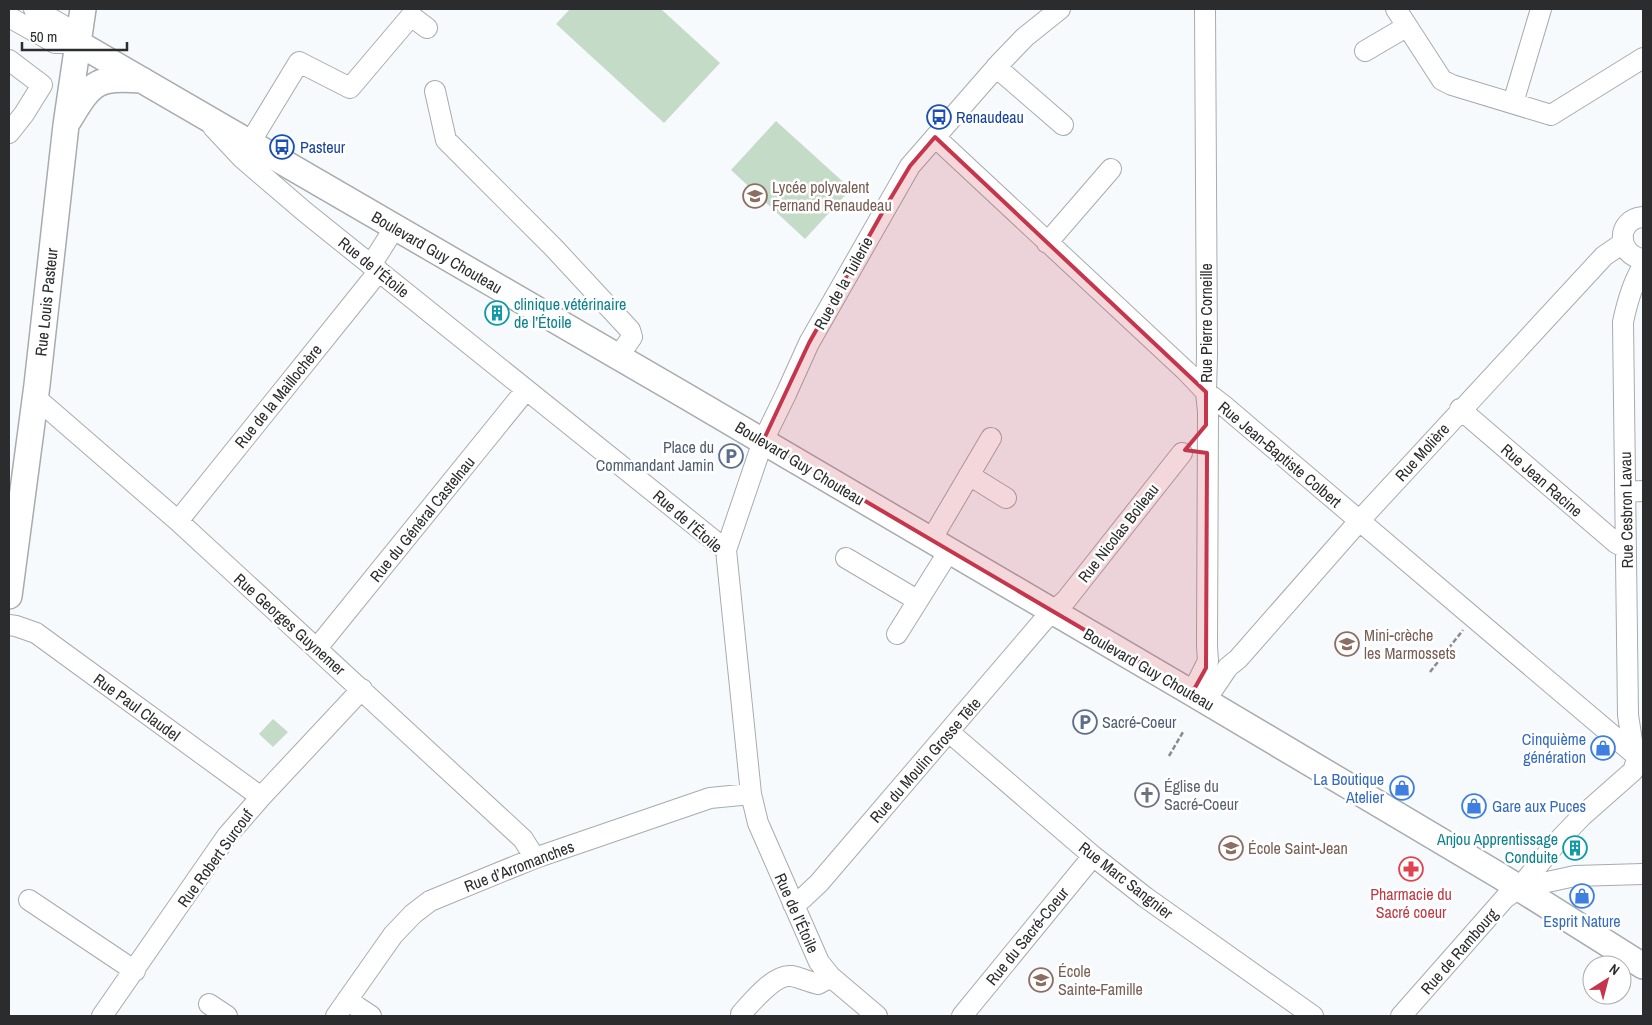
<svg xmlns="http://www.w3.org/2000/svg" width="1652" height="1025" font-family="'Archivo Narrow',sans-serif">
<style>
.green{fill:#c4dbc8}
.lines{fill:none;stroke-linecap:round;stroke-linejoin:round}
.minor-casing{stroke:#a8abad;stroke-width:22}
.major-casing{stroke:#a8abad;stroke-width:28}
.path{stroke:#898b8d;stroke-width:2.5;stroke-dasharray:5 2.5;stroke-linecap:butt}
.minor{stroke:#fff;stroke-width:20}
.major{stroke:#fff;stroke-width:25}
.marked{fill:#c5354b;fill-opacity:0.2;stroke:#c5354b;stroke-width:4;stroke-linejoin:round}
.labels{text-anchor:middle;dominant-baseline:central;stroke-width:5;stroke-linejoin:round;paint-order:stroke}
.transit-label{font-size:16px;fill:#164399;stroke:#fff;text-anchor:start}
.education-label{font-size:16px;fill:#785e54;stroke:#fff;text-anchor:start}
.street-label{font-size:16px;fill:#2b2c2d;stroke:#fff}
.culture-label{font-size:16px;fill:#0d838f;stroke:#fff;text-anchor:start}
.service-label{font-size:16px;fill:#4e5e75;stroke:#fff;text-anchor:end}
.shop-label{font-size:16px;fill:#366cbe;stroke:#fff;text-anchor:end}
.worship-label{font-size:16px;fill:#5b616d;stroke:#fff;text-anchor:start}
.health-label{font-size:16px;fill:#be3a42;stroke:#fff}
</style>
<rect width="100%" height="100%" fill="#f7fafd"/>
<path class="green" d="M570,9H661L720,63L664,123L556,24Z
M776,121L851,189L805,239L731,170Z
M273,719L288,732L273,747L259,734Z"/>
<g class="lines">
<g class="minor-casing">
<path id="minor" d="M34,9L64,26L78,43
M1396,9L1442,80L1452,85L1551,115L1643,58
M9,17L55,43H78
M1365,51L1406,27
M9,60L42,85L24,114L9,133
M996,67L1063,125
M435,91L446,140L553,247L630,330L632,337L618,357
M1513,103L1541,9
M213,127L242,158L305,212L726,550
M935,137L1186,371L1206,392L1223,405L1638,757
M252,144L257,131L299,62L350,88L411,16L427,28
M1643,217C1616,219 1616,255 1643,259
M1047,243L1111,169
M371,265L395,227
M35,402L43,404L178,521L523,839L535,858
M1460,409L1616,543L1626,548
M969,475L1006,498
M1625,492L1643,491
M178,521L379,271
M931,540L991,438
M846,558L917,600
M9,625L16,626L36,633L261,797
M897,634L949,551
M317,648L526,390
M1192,693L1208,661L1207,646L1208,412L1206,392L1207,355L1205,9
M1205,701L1228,667L1238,659L1360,520L1604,256L1623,243
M949,732L1093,856L1145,897L1313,1016
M1638,757L1632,741L1628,715L1623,322C1627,303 1633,282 1643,266
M1519,888L1575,876L1643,874
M29,900L135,971
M793,904L802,899L819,883L1044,620L1066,600L1182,453
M347,1000L371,1016
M209,1004L227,1016
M741,1014C752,1002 774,974 791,976C799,977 809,982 818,984L831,977
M102,1016L227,836L261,797L362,689
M336,1016L393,935L413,914L430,901L535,858L710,798L751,794
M877,1016L831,977L819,962L758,823L751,794L726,550L763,441L786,394L809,343L910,166L999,64L1025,37L1060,9
M962,1016L1093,856
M1401,1016L1505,898L1519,888L1558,841L1582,816L1633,771L1638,757"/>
</g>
<g class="major-casing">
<path id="major" d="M78,43L684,395L1192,693L1500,876L1643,966
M69,120C92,81 97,77 142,80
M9,596L37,385L66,125L83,9"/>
</g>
<path class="path" d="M1430,672L1463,630
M1169,756L1183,732"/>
<use href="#minor" class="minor"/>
<use href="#major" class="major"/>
</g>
<path class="marked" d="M935,137L1206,392V425L1185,450L1207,453L1206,668L1192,693L763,441L809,343L886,206L910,166Z"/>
<defs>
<g id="bus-ring" transform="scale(1.25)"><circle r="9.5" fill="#fff" stroke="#1a4fb4" stroke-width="1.5"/><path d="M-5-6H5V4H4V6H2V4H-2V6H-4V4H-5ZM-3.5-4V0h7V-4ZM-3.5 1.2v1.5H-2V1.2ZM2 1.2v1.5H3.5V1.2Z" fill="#1a4fb4"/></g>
<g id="school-ring" transform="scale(1.25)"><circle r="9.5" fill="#fff" stroke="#8d6e63" stroke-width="1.5"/><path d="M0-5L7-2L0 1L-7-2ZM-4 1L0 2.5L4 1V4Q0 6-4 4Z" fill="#8d6e63"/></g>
<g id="building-ring" transform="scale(1.25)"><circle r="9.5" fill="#fff" stroke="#0f9aa8" stroke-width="1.5"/><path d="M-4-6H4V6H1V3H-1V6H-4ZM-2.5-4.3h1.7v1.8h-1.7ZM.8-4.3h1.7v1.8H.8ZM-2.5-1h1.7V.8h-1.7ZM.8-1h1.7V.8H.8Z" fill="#0f9aa8"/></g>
<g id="parking-ring" transform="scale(1.25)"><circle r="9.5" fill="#fff" stroke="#5c6f8a" stroke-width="1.5"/><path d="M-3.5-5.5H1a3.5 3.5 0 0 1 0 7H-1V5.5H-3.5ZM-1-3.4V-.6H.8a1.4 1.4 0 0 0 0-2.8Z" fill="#5c6f8a"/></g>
<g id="shop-ring" transform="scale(1.25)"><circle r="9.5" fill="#fff" stroke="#3f7fe0" stroke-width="1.5"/><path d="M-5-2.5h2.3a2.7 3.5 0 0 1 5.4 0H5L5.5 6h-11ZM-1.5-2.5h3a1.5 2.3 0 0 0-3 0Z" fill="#3f7fe0"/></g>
<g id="church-ring" transform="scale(1.25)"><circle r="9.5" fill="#fff" stroke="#6b7280" stroke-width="1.5"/><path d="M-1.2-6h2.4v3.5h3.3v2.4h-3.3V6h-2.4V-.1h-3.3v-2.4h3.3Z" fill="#6b7280"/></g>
<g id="pharmacy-ring" transform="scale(1.25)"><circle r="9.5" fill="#fff" stroke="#e0444e" stroke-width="1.5"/><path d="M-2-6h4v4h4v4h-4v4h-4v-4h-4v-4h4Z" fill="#e0444e"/></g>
</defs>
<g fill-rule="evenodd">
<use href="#bus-ring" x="939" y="117"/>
<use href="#bus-ring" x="282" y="147"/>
<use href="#school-ring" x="755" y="196"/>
<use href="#building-ring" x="497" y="313"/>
<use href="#parking-ring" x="731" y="456"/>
<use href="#school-ring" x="1347" y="644"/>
<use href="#parking-ring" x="1085" y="722"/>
<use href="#shop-ring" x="1603" y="748"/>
<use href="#shop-ring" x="1402" y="788"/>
<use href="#church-ring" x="1147" y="795"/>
<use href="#shop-ring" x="1474" y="806"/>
<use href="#school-ring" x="1231" y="848"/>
<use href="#building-ring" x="1575" y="848"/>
<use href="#pharmacy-ring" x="1411" y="869"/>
<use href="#shop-ring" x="1582" y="896"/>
<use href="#school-ring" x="1041" y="980"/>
</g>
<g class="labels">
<g class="transit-label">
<text x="956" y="117">Renaudeau</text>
<text x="300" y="147">Pasteur</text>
</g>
<g class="education-label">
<text x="772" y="187">Lycée polyvalent<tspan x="772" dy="18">Fernand Renaudeau</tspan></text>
<text x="1364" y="635">Mini-crèche<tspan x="1364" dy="18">les Marmossets</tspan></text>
<text x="1248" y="848">École Saint-Jean</text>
<text x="1058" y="971">École<tspan x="1058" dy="18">Sainte-Famille</tspan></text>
</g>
<g class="street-label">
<text transform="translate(437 252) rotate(30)">Boulevard Guy Chouteau</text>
<text transform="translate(374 267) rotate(39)">Rue de l’Étoile</text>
<text transform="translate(843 283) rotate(-61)">Rue de la Tuilerie</text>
<text transform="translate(46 302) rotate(-84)">Rue Louis Pasteur</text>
<text transform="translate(1206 323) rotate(-90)">Rue Pierre Corneille</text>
<text transform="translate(278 396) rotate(-51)">Rue de la Maillochère</text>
<text transform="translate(1422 452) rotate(-48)">Rue Molière</text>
<text transform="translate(1280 454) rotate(40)">Rue Jean-Baptiste Colbert</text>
<text transform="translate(800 463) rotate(31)">Boulevard Guy Chouteau</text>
<text transform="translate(1542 480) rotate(41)">Rue Jean Racine</text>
<text transform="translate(1626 510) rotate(-91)">Rue Cesbron Lavau</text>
<text transform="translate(422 519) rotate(-51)">Rue du Général Castelnau</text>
<text transform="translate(688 521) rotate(41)">Rue de l’Étoile</text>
<text transform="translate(1118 533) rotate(-52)">Rue Nicolas Boileau</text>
<text transform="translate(290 624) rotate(42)">Rue Georges Guynemer</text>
<text transform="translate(1149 669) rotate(30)">Boulevard Guy Chouteau</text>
<text transform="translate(137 707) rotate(36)">Rue Paul Claudel</text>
<text transform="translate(925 760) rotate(-49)">Rue du Moulin Grosse Tête</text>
<text transform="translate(215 858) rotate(-54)">Rue Robert Surcouf</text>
<text transform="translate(519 866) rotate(-21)">Rue d’Arromanches</text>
<text transform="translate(1126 880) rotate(38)">Rue Marc Sangnier</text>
<text transform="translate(797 913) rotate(66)">Rue de l’Étoile</text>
<text transform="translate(1027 936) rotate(-51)">Rue du Sacré-Coeur</text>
<text transform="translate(1459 951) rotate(-49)">Rue de Rambourg</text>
</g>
<g class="culture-label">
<text x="514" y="304">clinique vétérinaire<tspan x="514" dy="18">de l’Étoile</tspan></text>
<text x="1558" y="839" text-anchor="end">Anjou Apprentissage<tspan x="1558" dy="18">Conduite</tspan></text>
</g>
<g class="service-label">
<text x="714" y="447">Place du<tspan x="714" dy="18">Commandant Jamin</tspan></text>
<text x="1102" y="722" text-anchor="start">Sacré-Coeur</text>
</g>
<g class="shop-label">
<text x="1586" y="739">Cinquième<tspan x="1586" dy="18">génération</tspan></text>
<text x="1384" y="779">La Boutique<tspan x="1384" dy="18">Atelier</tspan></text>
<text x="1492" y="806" text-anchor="start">Gare aux Puces</text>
<text x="1582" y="921" text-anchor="middle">Esprit Nature</text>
</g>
<g class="worship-label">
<text x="1164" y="786">Église du<tspan x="1164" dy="18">Sacré-Coeur</tspan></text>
</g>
<g class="health-label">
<text x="1411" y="894">Pharmacie du<tspan x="1411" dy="18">Sacré coeur</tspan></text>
</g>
</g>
<rect width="1652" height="1025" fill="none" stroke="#2b2c2d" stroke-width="20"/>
<g transform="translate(1607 980) rotate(36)"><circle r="24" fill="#ffffff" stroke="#aaabab"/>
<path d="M0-4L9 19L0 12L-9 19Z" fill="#c5354b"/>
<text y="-8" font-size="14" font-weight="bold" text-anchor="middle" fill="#2b2c2d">N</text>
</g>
<path d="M22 42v8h105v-8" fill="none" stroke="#2b2c2d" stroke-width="2.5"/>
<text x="30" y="42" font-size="15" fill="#2b2c2d" stroke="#ffffff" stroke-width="4" paint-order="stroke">50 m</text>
</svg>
